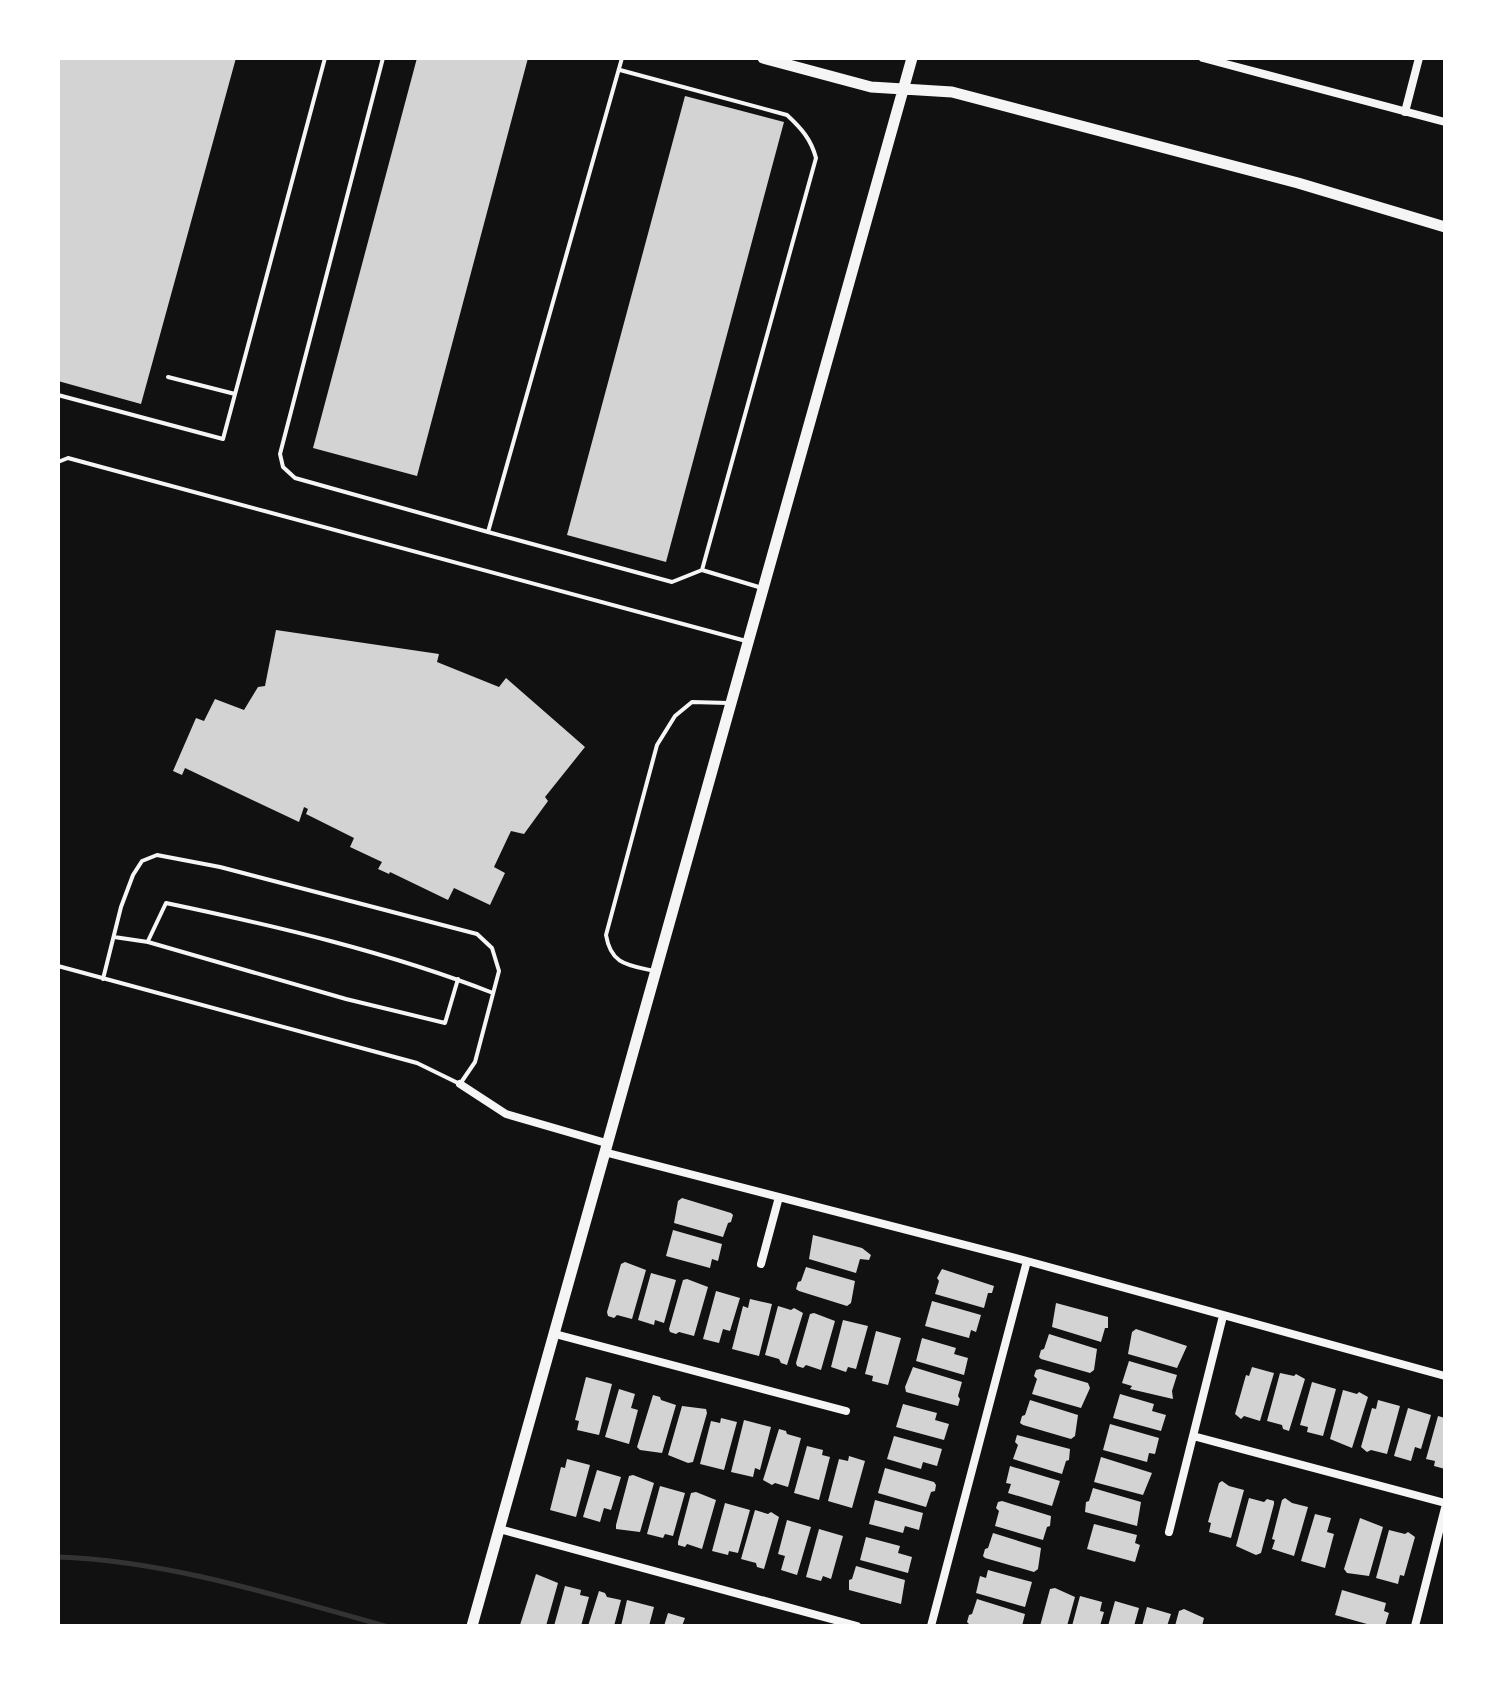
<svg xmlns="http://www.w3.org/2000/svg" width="1503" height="1684" font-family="Raleway,sans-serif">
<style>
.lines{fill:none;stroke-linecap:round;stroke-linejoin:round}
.stream{stroke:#333;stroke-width:5}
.building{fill:#d3d3d3}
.service{stroke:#f5f5f5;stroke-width:4}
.minor{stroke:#f5f5f5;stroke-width:8}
.tertiary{stroke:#f5f5f5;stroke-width:11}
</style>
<rect width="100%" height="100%" fill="#111"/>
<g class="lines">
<path class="stream" d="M58,1557C170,1561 277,1596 385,1626"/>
</g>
<path class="building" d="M58,58H236L141,404L58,381Z
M417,58H528L417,476L313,448Z
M685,96L784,122L666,562L567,535Z
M276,630L439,654L437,662L499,687L506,678L585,747L545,797L548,801L524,834L511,831L494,867L505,873L490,905L454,888L448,900L390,872L389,874L378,869L382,862L350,847L354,838L306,814L308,809L304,807L299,822L185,768L182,775L173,771L196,718L204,721L215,699L244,710L258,687L265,686Z
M682,1198L731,1213L733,1215L731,1222L728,1223L723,1237L674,1223L678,1201Z
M673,1230L722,1244L718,1261L712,1259L710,1268L666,1256Z
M813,1235L862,1248L871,1255L869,1260L860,1259L856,1273L809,1259Z
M625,1262L646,1270L632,1319L617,1315L614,1318L608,1316L607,1312L621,1264Z
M806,1267L855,1281L851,1303L847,1306L799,1291L796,1289L798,1282L801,1281Z
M942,1269L994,1286L992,1293H988L984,1308L935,1294L939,1281L937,1278Z
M651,1273L676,1280L664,1323L655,1320L654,1325L638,1320Z
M687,1279L708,1287L694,1336L679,1332L676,1334L670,1332L669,1329L683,1280Z
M716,1291L740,1298L730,1331L723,1329L719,1343L703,1339Z
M750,1299L772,1304L759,1356L732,1349L743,1306L748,1308Z
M932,1301L981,1315L976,1332L971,1330L969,1338L925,1326Z
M1056,1303L1108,1317V1328H1105L1101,1342L1052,1327Z
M778,1306L791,1310L794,1308L803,1313L787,1365L781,1363L779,1359L765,1355Z
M814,1313L835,1321L821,1370L806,1365L803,1368L797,1366L796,1363L810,1314Z
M843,1320L868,1326L856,1369L848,1367L846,1372L831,1367Z
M1136,1329L1187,1346L1177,1368L1128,1354L1132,1332Z
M876,1331L901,1338L888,1385L872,1381L873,1376L865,1374Z
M1049,1334L1097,1349L1094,1370L1090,1373L1041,1359L1039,1357L1041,1350L1044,1349Z
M922,1338L956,1348L954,1354L968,1358L964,1375L916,1361Z
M1129,1361L1177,1375L1172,1391L1173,1399L1130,1389L1132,1386L1122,1383Z
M913,1367L962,1382L958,1396L960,1399L958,1406L906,1392L905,1387Z
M1252,1367L1274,1373L1260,1421L1244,1416L1241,1419L1235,1414L1246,1375L1249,1376Z
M1040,1369L1088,1383L1090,1388L1081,1408L1032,1394L1037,1379L1034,1376L1036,1370Z
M1280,1373L1294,1376L1296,1374L1305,1379L1289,1431L1283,1429L1282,1425L1267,1421Z
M586,1377L612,1384L599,1435L577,1430L579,1421L575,1420Z
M1312,1382L1336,1389L1323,1436L1307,1432L1308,1427L1300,1425Z
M619,1389L635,1394L631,1408L638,1410L629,1444L605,1437Z
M1343,1390L1357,1394L1359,1392L1368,1397L1352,1448L1330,1439Z
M1120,1394L1154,1404L1152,1411L1166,1415L1161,1431L1113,1418Z
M653,1395L660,1397L661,1400L676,1405L662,1453L640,1450L637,1447Z
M1030,1400L1078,1415L1075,1436L1071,1439L1023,1425L1020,1423L1022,1416L1025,1415Z
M1378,1400L1400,1406L1387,1454L1371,1450L1367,1452L1361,1447L1372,1408L1376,1409Z
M903,1404L937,1413L935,1420L949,1424L944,1440L896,1427Z
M682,1406L706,1409L707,1413L693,1462L688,1463L668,1455Z
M1408,1408L1431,1415L1421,1449L1415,1447L1411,1461L1394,1456Z
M1438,1416L1445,1418V1469L1434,1466L1435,1461L1426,1459Z
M721,1418L737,1422L724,1470L700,1464L711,1421L720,1423Z
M744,1420L771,1427L760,1470L755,1468L753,1477L731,1472Z
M1110,1424L1159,1438L1155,1454L1149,1453L1147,1462L1103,1450Z
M779,1429L786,1431L787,1434L801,1438L788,1487L775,1483L772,1485L763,1480Z
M1017,1435L1070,1449L1069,1460L1066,1461L1062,1474L1013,1459L1018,1445L1015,1442Z
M894,1436L942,1449L937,1466L923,1462L921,1469L887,1459Z
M807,1446L823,1450L822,1455L830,1457L819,1500L794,1493Z
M849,1456L865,1461L852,1508L828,1501L839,1459L848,1461Z
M1101,1457L1152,1473L1143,1495L1094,1482Z
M567,1459L590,1465L576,1517L550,1510L561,1467L565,1468Z
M1010,1466L1060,1481L1052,1506L1008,1493L1011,1484L1006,1483Z
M885,1468L934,1482L936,1485L935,1491L931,1492L926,1507L878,1493Z
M597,1470L621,1477L611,1510L604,1508L600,1522L583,1517Z
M633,1475L654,1483L640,1532L616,1529V1525L629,1476Z
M1222,1481L1229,1486L1244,1490L1231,1538L1209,1532L1211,1523L1208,1522L1219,1483Z
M660,1486L685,1493L673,1536L665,1534L663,1538L647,1534Z
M1093,1488L1141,1502L1137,1526L1085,1512L1086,1502L1089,1501Z
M696,1492L716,1500L702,1549L687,1544L685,1547L678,1545V1542L691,1493Z
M1249,1498L1264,1502L1267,1499L1274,1501V1504L1261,1553L1256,1555L1236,1546Z
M1285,1498L1292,1503L1308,1507L1294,1556L1272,1549L1275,1540L1272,1539L1282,1500Z
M875,1500L923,1513L919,1530L905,1526L903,1533L869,1524Z
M1002,1501L1051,1516L1050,1526L1047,1527L1043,1540L995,1526L999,1511L996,1508L998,1502Z
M725,1503L750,1510L738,1553L729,1551L728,1555L712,1551Z
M755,1510L768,1514L771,1512L779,1517L764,1569L757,1567L756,1563L741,1559Z
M1315,1514L1331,1518L1327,1532L1334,1534L1325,1568L1301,1561Z
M1360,1518L1383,1527L1369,1576L1347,1573L1344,1569Z
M787,1520L811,1527L797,1575L781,1570L785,1556L778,1554Z
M1094,1524L1137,1535L1135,1543L1140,1545L1135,1562L1087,1549Z
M819,1529L843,1536L831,1579L823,1576L821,1581L806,1577Z
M1389,1530L1405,1534L1408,1532L1415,1537L1404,1576L1400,1575L1398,1584L1376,1578Z
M993,1533L1041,1548L1038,1569L1034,1572L985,1558L983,1556L985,1549L988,1548Z
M866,1537L900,1546L898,1553L912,1557L908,1573L860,1560Z
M856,1566L905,1580L901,1604L849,1590V1580L852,1579Z
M988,1570L1032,1582L1025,1607L976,1593L980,1576L986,1578Z
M536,1574L558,1583L546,1626H522L520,1625Z
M565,1586L581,1590L580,1595L589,1597L581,1626H554Z
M1055,1588L1075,1597L1067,1626H1040L1050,1589Z
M1342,1590L1386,1603L1384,1611L1389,1613L1385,1626H1374L1335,1615Z
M599,1591L605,1593L607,1597L621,1600L614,1626H588Z
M1080,1596L1102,1602L1100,1611L1104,1612L1100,1626H1072Z
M977,1599L1025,1614L1022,1626L969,1624L967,1622L969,1615L972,1614Z
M627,1600L654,1607L649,1626H621Z
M1115,1601L1139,1608L1134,1626H1108Z
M1147,1607L1171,1614L1167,1626H1142Z
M1184,1609L1204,1618L1202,1626H1175L1179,1611Z
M668,1613L685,1618L682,1626H664Z"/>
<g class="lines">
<path class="service" d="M383,58L280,454L283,467L295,478L488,532
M622,58L488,532L672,582L702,570L762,588
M620,70L787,115C801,128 811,139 816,158L702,570
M168,377L235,394
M58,395L223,439L325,58
M58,462L68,458L746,641
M114,937L148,942L346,999L445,1023L458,979
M148,941L166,903C276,926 388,952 493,993
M58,966L417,1063L460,1084L475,1062L499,971L492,948L477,934L220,867L157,855L142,861L133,875L121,907L103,979
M654,971C628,965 611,965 606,935L657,745L675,716L692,702L728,703"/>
<path class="minor" d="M1203,58L1445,122
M1405,112L1419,58
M460,1084L506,1114L606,1143
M604,1152L1027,1261L1445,1376
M761,1264L779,1197
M555,1334L846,1411
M1193,1436L1445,1503
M499,1529L857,1626
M1169,1532L1223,1316
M931,1626L1027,1261
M1415,1626L1445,1508"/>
<path class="tertiary" d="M763,58L871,87L952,92L1298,183L1445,227
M472,1626L912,58"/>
</g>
<rect width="1503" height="1684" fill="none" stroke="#ffffff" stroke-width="120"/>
</svg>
